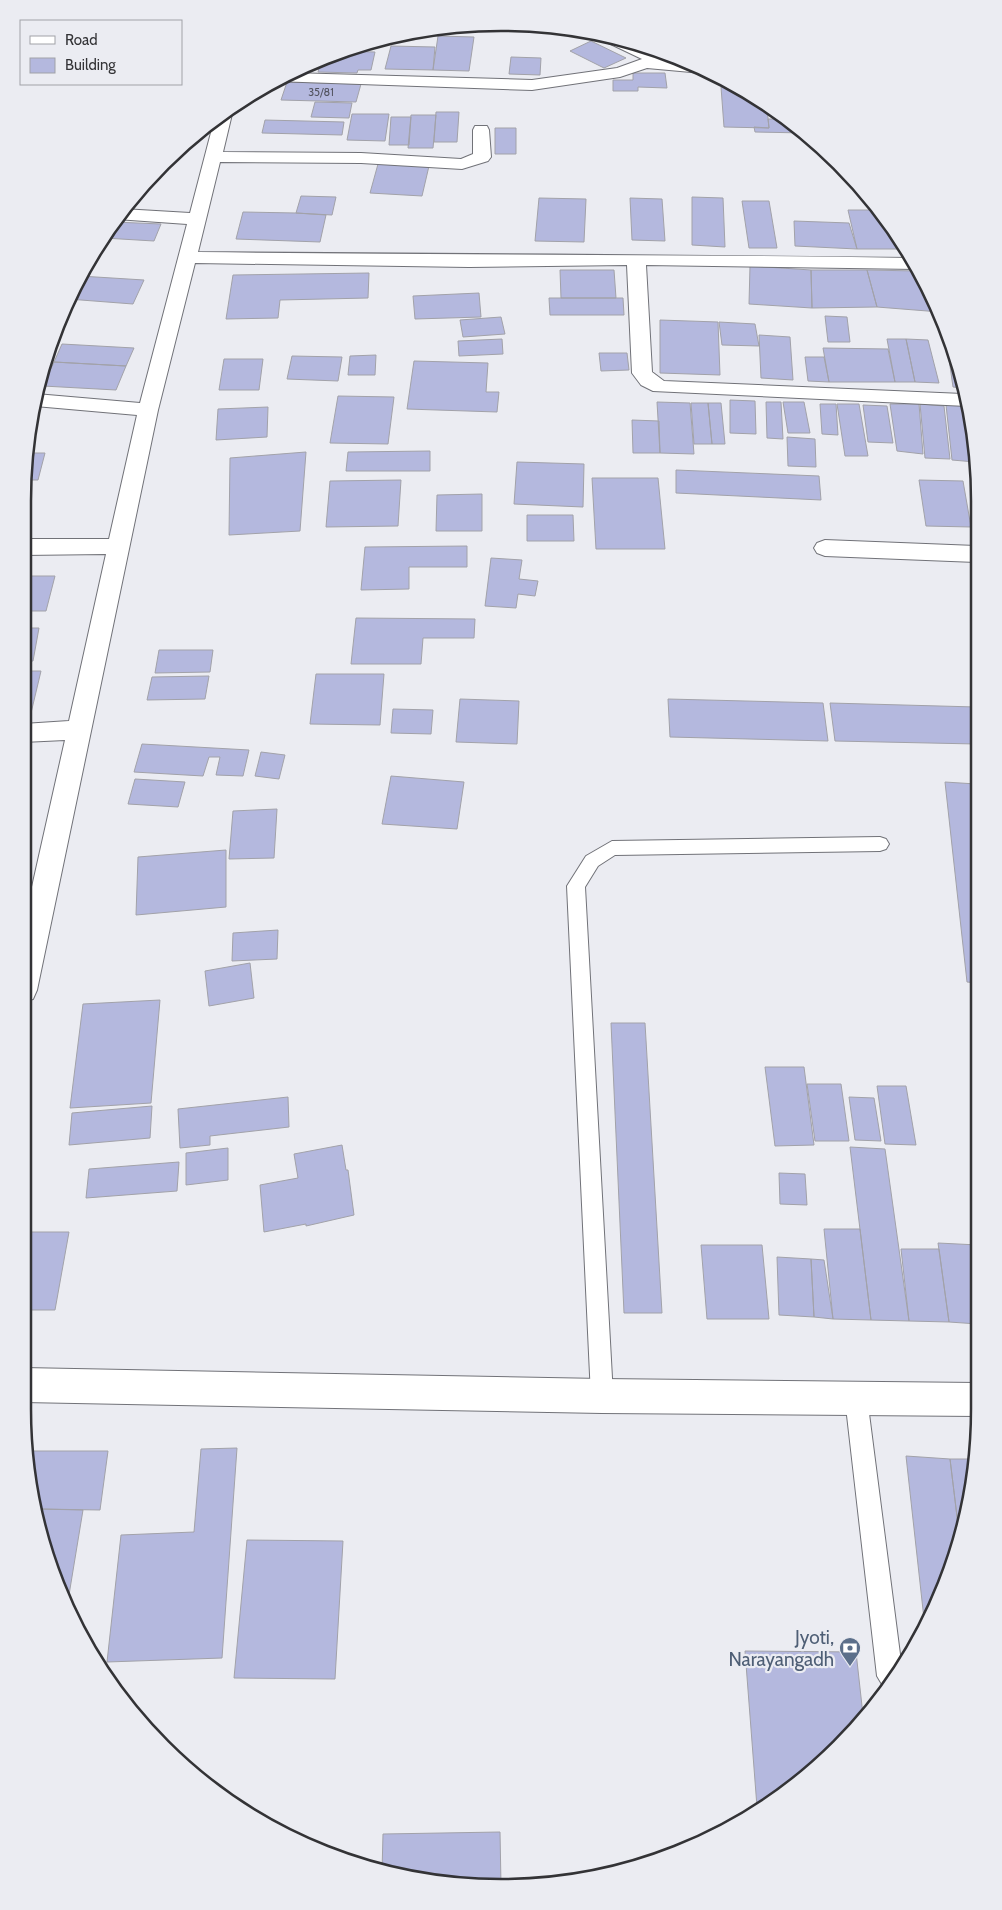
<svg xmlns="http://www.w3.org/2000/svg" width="1002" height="1910" font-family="Cabin,sans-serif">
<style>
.building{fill:#b4b8de;stroke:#a2a2a9}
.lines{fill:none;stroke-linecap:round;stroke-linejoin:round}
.service-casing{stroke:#717278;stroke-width:2}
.minor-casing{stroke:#717278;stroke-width:2}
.service{fill:#fff;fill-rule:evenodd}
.minor{fill:#fff;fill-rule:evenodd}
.labels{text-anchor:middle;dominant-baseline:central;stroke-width:4.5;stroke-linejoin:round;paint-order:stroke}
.far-number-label{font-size:11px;fill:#535460}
.near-service-label{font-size:19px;fill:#4e5e75;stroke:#ebecf2;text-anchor:end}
.rim{fill:none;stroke:#333336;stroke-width:2.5}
</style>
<rect width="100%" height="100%" fill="#ebecf2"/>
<path class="building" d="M438,36L474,37L469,71L433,70Z
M591,41L626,58L604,68L570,51Z
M391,46L435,47L433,70L385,69Z
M340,51L375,52L371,70H358L357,73L318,72L321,60Z
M511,57L541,58L540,75L509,74Z
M633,73H665L667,88L638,87V91H613V80H633Z
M287,82L361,84L356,102L281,100Z
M721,87H735L767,108L769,128L724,127Z
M315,102L352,103L349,118L311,117Z
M436,112H459L457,142H434Z
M352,114H389L385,141L347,140Z
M411,115H436L433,148H408Z
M391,117H411L409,145H389Z
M768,119H784L804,133L755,132L754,127L769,128Z
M265,120L344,122L342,135L262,133Z
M495,128H516V154H495Z
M166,162L158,181L149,180Z
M378,164L429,166L422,196L370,193Z
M301,196L336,197L332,215L296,213Z
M692,197L723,198L725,247L692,245Z
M539,198L586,199L584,242L535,241Z
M630,198L662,199L665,241L632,240Z
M742,201H769L777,248H749Z
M848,210H877L893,229L898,249H857Z
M243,212L296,213L326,215L320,242L236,239Z
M794,221L849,223L857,249L795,246Z
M114,222L161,224L154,241L104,238Z
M750,266L811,270L812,308L749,304Z
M560,270H614L616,298H561Z
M811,270H867L877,307L812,308Z
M867,270L918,271L940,312L877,307Z
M369,273L368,298L280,300L278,318L226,319L233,275Z
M80,276L144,280L133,304L68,299Z
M479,293L481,317L415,319L413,296Z
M549,298H623L624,315H550Z
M825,316L847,317L850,342H828Z
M501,317L505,334L463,337L460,320Z
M660,320L718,322L720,375L660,373Z
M719,322L755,324L759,346L722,345Z
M945,331H947L962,388L953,387Z
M759,335L790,337L793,380L761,378Z
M502,339L503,354L459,356L458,341Z
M887,339H906L915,382H895Z
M906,339L928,340L939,383L915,382Z
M62,344L134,348L126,366L54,362Z
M823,348L888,349L895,382H829Z
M599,353H627L629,370L601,371Z
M376,355L375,375H348L350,356Z
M292,356L342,357L338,381L287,379Z
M805,357H824L829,382L808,381Z
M224,359H263L259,390H219Z
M414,361L488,363L486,392H499L497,412L407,409Z
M54,362L126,366L116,390L43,386Z
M338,396L394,397L388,444L330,443Z
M730,400L755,401L756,434L730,433Z
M657,402L690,403L694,454L660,453Z
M766,402H781L783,439L767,438Z
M783,402H804L810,433H788Z
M691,403H708L712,444H694Z
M708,403H721L725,444H712Z
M820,404H836L838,435L822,434Z
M837,404H859L868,456H845Z
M890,404H919L923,454L897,451Z
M920,404L944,406L950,459L925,458Z
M863,405L887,406L893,443L868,442Z
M946,405L967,406L975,462L952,460Z
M268,407L267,437L216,440L218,409Z
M632,420L659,421L660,453H633Z
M787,437L815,439L816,467L788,466Z
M430,451V471H346L348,452Z
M306,452L300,531L229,535L230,458Z
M26,453H45L38,480H23Z
M517,462L584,464L583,507L514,504Z
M676,470L819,476L821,500L676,493Z
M592,478H658L665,549H596Z
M401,480L398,526L326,527L330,481Z
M919,480L963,481L971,527L926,526Z
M482,494V531H436L437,495Z
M527,515H573L574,541H527Z
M467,546V567H409V589L361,590L365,547Z
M491,558L522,560L519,579L538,581L535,596L518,594L516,608L485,606Z
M23,576H55L46,611H23Z
M356,618L475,619L474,638H423L421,664H351Z
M23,628H39L33,661H23Z
M159,650H213L210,672L155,673Z
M23,671H41L31,713H23Z
M316,674H384L380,725L310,724Z
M209,676L205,699L147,700L152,677Z
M460,699L519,701L517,744L456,742Z
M668,699L823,703L828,741L670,737Z
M830,703L976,707V744L835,741Z
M393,709L433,710L431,734L391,733Z
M142,744L249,750L243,776L216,775L220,757H209L203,776L134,772Z
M261,752L285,755L279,779L255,776Z
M391,776L464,782L457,829L382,824Z
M135,779L185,782L178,807L128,804Z
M945,782L976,784L977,983L967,982Z
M277,809L274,858L229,859L233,811Z
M226,850V907L136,915L138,857Z
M278,930L277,959L232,961L233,933Z
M250,963L254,998L209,1006L205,971Z
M160,1000L151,1103L70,1108L83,1004Z
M611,1023H645L662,1313H624Z
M765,1067H804L814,1145L775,1146Z
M807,1084H841L849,1141H815Z
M877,1086H906L916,1145L885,1144Z
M288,1097L289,1127L210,1136V1145L180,1148L178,1109Z
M849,1097L874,1098L881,1141L855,1140Z
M152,1106L150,1138L69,1145L72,1113Z
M342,1145L346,1170H348L354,1215L306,1226V1224L264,1232L260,1185L298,1178L294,1154Z
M850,1147L885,1149L909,1321L871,1320Z
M228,1148V1180L186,1185V1153Z
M179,1162L177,1191L86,1198L89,1169Z
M779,1173L805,1174L807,1205L780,1204Z
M824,1229H860L871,1320L833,1319Z
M27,1232H69L55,1310H23V1252Z
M938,1243L978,1245V1324L949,1322Z
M701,1245H762L769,1319H707Z
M901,1249H939L949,1322L909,1321Z
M777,1257L811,1259L814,1317L779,1315Z
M811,1259L824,1260L833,1319L814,1317Z
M237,1448L222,1658L107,1662L121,1535L194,1532L201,1449Z
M29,1451H108L100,1510L39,1509Z
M906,1456L950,1459L960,1541L930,1621L925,1628Z
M950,1459H975L960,1541Z
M39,1509L83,1510L68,1601L48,1563Z
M247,1540L343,1541L335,1679L234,1678Z
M745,1651L856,1652L863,1715L839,1748L757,1807Z
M500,1832L501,1885L469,1886L382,1872L383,1834Z"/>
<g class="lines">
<g class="service-casing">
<path id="service" d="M880,837L886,839L889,844L886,849L880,851L615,855L598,866L585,887L613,1396L610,1404L602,1407L594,1404L591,1396L567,886L586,856L612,841Z
M856,1387L864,1390L867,1398L901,1662L883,1686L877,1676L845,1398L848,1390Z"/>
</g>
<g class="minor-casing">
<path id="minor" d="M596,34L623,39L662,57L664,60L686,62L708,70L702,73L647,68L620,77L532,90L274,81L291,73L532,80L617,68L642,59L598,38Z
M229,110L232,114L223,152L361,153L461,159L473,154V130L475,126H487L489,130L491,157L488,161L462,169L361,163L220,162L198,252C436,255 673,254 911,258L917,269L646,265L652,372L664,381L963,394L967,406L653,391L641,385L632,373L627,265L469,267L195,263L158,410L37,990L33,999L23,1002V927L65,740L23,742V724L69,721L106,554L23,555V539H109L137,415L35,406L36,394L140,403L187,224L116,219L122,209L190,213L214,121Z
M825,540L976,546V562L825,556L817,553L814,548L817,543Z
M23,1368L602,1379L978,1383V1416L602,1413L23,1402Z"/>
</g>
<use href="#service" class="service"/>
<use href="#minor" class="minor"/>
</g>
<defs>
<g id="bank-pin" transform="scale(1.125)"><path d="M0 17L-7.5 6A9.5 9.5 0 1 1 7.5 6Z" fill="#5c6f8a" stroke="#ebecf2"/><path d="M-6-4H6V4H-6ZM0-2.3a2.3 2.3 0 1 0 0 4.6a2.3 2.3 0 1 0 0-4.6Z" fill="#fff"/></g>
</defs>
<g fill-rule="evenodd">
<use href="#bank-pin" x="850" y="1648"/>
</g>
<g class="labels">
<g class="far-number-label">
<text x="321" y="92">35/81</text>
</g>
<g class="near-service-label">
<text x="834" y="1637">Jyoti,<tspan x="834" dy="22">Narayangadh</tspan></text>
</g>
</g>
<path d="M0 0H1002V1910H0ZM501 31H501A470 470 0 0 1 971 501V1409A470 470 0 0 1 501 1879H501A470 470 0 0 1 31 1409V501A470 470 0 0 1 501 31Z" fill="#ebecf2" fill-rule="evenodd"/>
<path class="rim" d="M501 31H501A470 470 0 0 1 971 501V1409A470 470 0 0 1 501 1879H501A470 470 0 0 1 31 1409V501A470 470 0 0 1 501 31Z"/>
<rect x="20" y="20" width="162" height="65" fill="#ebecf2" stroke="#a1a2a7"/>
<rect x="30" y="36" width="25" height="8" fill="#ffffff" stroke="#a1a2a7"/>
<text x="65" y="45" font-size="15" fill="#333336">Road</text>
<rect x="30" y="58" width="25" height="15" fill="#b4b8de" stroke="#a1a2a7"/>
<text x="65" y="70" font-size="15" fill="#333336">Building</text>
</svg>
